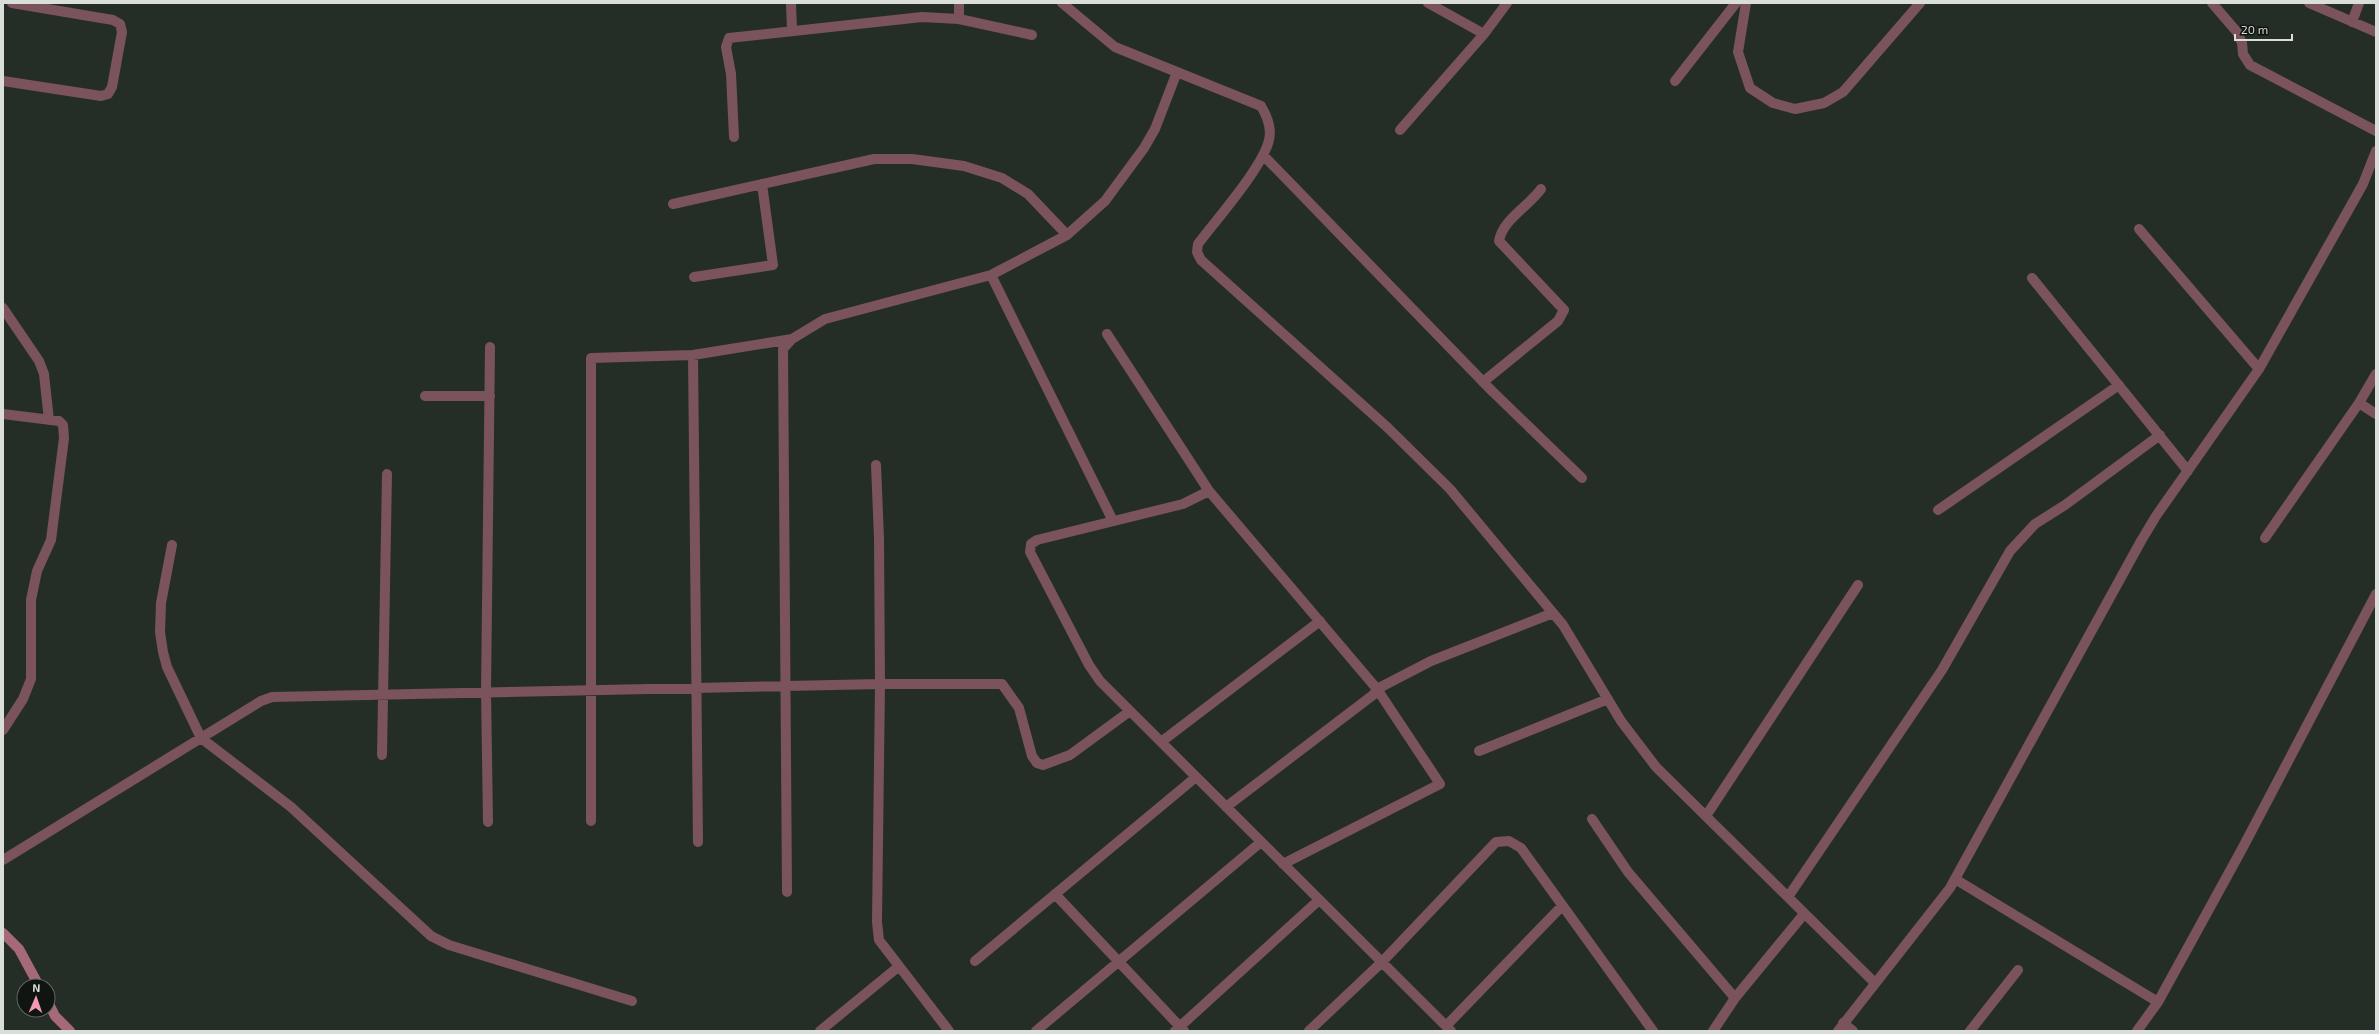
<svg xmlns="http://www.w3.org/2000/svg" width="2379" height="1034" font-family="'Exo 2',sans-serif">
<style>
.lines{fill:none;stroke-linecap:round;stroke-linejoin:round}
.street{stroke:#7a535d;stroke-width:10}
.secondary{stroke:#a56979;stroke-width:10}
</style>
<rect width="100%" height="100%" fill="#252e26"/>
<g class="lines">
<path class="street" d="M791,3L792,31
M1062,3L1115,47L1261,106C1267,116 1272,128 1269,140C1263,167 1216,220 1198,244L1197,252L1201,260L1387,427L1450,489L1563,625L1621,721L1656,767L1875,983
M1428,3L1484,34
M1746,3L1738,52L1750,88L1773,103L1795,109L1824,103L1843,92L1920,3
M2212,3L2237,32L2242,43L2243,54L2250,65L2376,131
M2309,3L2376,32
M959,19V3
M2352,22L2359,3
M3,81L101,96L108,94L112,87L122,32L120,24L113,20L12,3
M1675,81L1736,3
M1400,130L1484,34L1507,3
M734,137L731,74L726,47L729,38L922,17L959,19L1032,35
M1264,156L1492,391L1582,478
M673,204L874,159H912L964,166L1002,178L1028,194L1067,235
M2139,229L2259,369
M991,275L1113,521
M694,277L773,265L762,184
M2032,278L2188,471
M3,308L39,361L44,374L49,420
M1107,334L1209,491L1377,689L1373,695L1226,807
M693,355L698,842
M1483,382L1558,321L1564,310L1499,241C1503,219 1528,207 1541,189
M425,396H490
M2359,403L2376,414
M3,414L59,421L63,425L64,438L51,540L37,571L31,600V679L23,699L3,730
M876,465L879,538L880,684L877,922L879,940L949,1031
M1209,491L1183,504L1037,540L1031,544L1030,552L1089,665L1100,681L1451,1031
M1938,510L2119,385
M2265,538L2359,403L2376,374
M172,545L161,603L160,632L163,652L167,667L201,738L291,807L431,936L449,945L632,1001
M1161,742L1320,621
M1479,751L1608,699
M382,755L387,474
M1706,816L1858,585
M1592,819L1628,872L1735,998
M591,821V358L693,355L792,339
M488,822L486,691L490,347
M3,860L261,701L272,697L880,684H1002L1019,708L1032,756L1037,763L1043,765L1070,755L1130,711
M1283,864L1440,784L1377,689L1431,661L1553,613
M1955,879L2158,1002
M787,892L783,349L792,339L825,319L991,275L1067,235L1105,201L1144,148L1155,129L1177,72
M1055,894L1184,1031
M1788,897L1942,670L2010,551L2035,524L2065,505L2160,435
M975,961L1196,777
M1843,1023L1853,1031
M1446,1026L1562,906
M820,1031L898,967
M1036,1031L1261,842
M1175,1031L1319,900
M1309,1031L1382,962L1496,842L1509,841L1521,848L1653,1031
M1713,1031L1735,998L1804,914
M1838,1031L1950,888L2141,541L2156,516L2259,369L2363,184L2376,151
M1970,1031L2018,970
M2137,1031L2158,1002L2242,849L2376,594"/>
<path class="secondary" d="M3,933L19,949L39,986
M48,1002L55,1016L70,1031"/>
</g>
<rect width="2379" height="1034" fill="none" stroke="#d9deda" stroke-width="8"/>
<g transform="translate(36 998) rotate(2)"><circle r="19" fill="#111512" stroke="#616562"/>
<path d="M0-3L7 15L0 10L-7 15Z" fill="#f19ab1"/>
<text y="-6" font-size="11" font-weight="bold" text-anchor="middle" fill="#d9deda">N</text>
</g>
<path d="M2235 34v6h57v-6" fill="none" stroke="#d9deda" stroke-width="2"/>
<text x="2241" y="34" font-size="12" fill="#d9deda" stroke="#111512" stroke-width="3" paint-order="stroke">20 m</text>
</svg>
